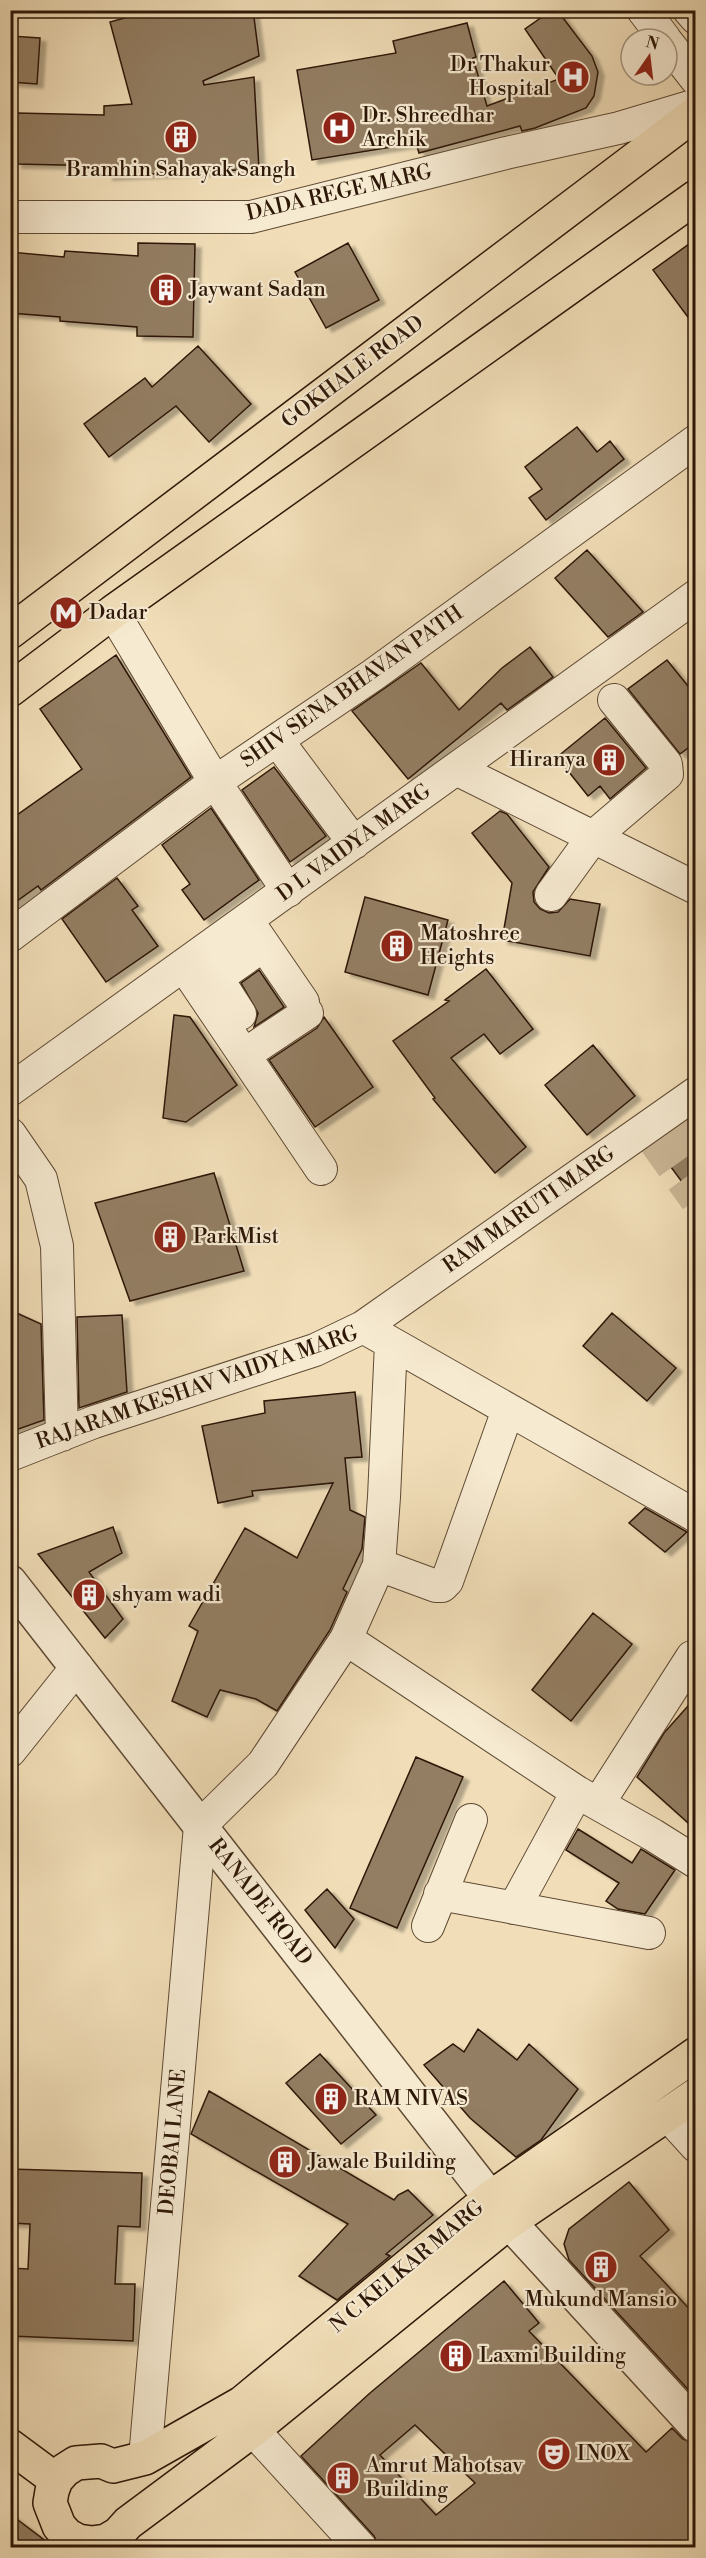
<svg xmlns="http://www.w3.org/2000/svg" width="706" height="2558" font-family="'Libre Bodoni',serif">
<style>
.building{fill:#937e63;stroke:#2d1707;stroke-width:1.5;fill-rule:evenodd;filter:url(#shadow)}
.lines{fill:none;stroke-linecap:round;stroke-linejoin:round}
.minor-tunnel{stroke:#cab695;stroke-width:32;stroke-dasharray:32 16;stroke-linecap:butt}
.minor-casing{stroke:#5e4933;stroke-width:34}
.tertiary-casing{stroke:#5e4933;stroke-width:36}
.primary-casing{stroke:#2d1707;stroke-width:36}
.minor{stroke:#f6ead1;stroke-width:32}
.tertiary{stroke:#f6ead1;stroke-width:33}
.primary{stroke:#f1deb8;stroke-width:33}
.labels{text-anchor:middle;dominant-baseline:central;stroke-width:4.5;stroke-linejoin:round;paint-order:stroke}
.poi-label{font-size:21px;fill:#2d1707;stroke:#f6ead1;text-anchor:start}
.street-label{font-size:21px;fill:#2d1707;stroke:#f6ead1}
</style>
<defs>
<filter id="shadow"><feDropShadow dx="6" dy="4" stdDeviation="1.5" flood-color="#0004"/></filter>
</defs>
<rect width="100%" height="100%" fill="#f1deb8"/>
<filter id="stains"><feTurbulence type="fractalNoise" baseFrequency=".00333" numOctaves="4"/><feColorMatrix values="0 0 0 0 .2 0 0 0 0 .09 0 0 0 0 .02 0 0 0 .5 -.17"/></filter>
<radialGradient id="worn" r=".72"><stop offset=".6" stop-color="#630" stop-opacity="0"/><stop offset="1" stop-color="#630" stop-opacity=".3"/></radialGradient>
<path class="building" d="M153,10H162L163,14L189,10H253L259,56L203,81L204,85L254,77L259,169L107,176V166L16,164L17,113L104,115V106L132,104L110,22Z
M552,10H557L592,56L598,72L594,96L586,108L535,128L522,131L520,126L419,153L416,143L312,160L297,70L396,53L393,41L467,23L476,57L473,58L487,106L559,79L525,29Z
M10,36L40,38L37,84L10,82Z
M696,239V328L653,270Z
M138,243L195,244L193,337L137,336V327L60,321V317L10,313V252L64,257L65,251L138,256Z
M348,243L379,300L326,328L295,272Z
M198,346L251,404L209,442L176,406L109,457L84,424L145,378L152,387Z
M577,427L597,452L610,441L624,459L546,520L529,498L542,489L525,467Z
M587,550L643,612L608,637L555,578Z
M530,647L553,677L507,710L501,703L408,779L352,711L421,663L459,710L502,668Z
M116,655L191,777L41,890L38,886L10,906V820L82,769L40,709Z
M667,660L696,696V742L680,754L628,689Z
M605,718L646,768L610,799L600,786L588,796L557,757Z
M274,767L326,836L290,862L242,790Z
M211,808L259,880L204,920L182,890L190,884L162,845Z
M500,811L507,814L549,867L533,892L534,902L540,909L549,913L558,912L570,899L600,904L590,956L502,940L512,883L472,833Z
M117,878L138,906L132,910L158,946L106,982L62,919Z
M365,897L448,920L428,995L345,972Z
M486,969L533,1029L500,1054L484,1034L451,1058L526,1147L495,1173L433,1099L435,1098L393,1041L449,1001L445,1000Z
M259,970L284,1007L254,1027L258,1013L241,983Z
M174,1015L190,1017L237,1085L186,1122L163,1118Z
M324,1017L373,1087L315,1127L269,1060L317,1028Z
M593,1045L635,1096L587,1135L545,1085Z
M680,1127L696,1149V1201L654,1144Z
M214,1173L244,1271L130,1301L95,1203Z
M10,1310L41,1324L44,1420L10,1432Z
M612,1313L676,1368L647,1401L583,1346Z
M122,1315L127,1392L79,1408L77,1317Z
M355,1392L362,1457L345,1458L350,1510L365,1517L362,1549L343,1589L347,1592L330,1630L277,1711L256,1699L220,1690L207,1717L172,1701L198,1631L189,1626L245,1528L297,1558L333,1483L252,1491L253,1496L218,1503L202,1426L265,1413L264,1401Z
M645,1508L687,1532L665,1552L629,1523Z
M113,1527L122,1553L89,1572L123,1619L105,1638L38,1554Z
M593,1613L632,1644L571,1721L532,1690Z
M696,1697V1830L637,1777L664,1733Z
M416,1757L463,1777L397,1928L350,1908Z
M578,1829L632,1863L641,1849L675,1870L645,1914L618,1909L606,1901L619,1883L566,1850Z
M327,1889L354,1919L335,1948L305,1910Z
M478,2029L517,2060L529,2044L578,2089L541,2140L516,2157L470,2118L424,2065L453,2044L464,2052Z
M320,2054L376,2115L341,2144L286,2083Z
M209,2091L394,2200L398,2195L408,2190L433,2215L386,2254L390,2256L337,2300L299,2276L348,2224L191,2134Z
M10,2169L142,2173L140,2227L118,2226L115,2284H135L133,2341L10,2336V2268L28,2269L30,2224L10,2223Z
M629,2182L669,2230L640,2256L696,2316V2398L569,2260L564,2244L569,2229Z
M504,2281L539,2323L529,2331L646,2452L672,2428L683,2439L696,2444V2547H379L374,2536L301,2456L370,2393ZM415,2425L475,2483L436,2515L380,2455Z
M10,2514L51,2545L53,2547H10Z"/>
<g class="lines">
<path class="minor-tunnel" d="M676,1125L696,1152
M654,1141L696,1200"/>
<g class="minor-casing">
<path id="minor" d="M643,10L665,39
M689,10L696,18
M667,42L696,79
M10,217H251L506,153L619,128L696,105
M113,612L215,782L288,891
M277,740L354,843
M456,769L696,888
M551,895L593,837L667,774L666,764L614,700
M253,929L303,1002
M10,936L215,782L373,675L696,441
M184,966L321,1169
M240,1014L217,978L264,945
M244,1055L307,1013
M10,1090L696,596
M10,1134L41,1179L57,1246L62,1435
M363,1327L696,1093
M10,1455L94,1422L315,1350L363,1327L696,1516
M379,1565L436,1586H442L447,1581L508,1410
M346,1639L577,1792L653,1835L696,1862
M10,1751L77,1667
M598,1804L692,1657
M440,1894L649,1933
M514,1908L577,1792
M428,1926L471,1820
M667,2114L696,2146
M253,2430L361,2548
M145,2458L200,1826L263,1764L346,1639L379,1565L384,1497L391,1343"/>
</g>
<g class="tertiary-casing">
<path id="tertiary" d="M10,1582L509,2222L696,2426"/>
</g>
<g class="primary-casing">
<path id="primary" d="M10,632L696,113
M10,690L113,612L696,197
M696,2054L490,2198L242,2403L145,2458L113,2466L101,2461L76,2463L65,2470L56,2480L52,2491L50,2503L59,2526L67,2535L78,2541L92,2543L106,2541L118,2534L128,2523L253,2430L509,2222L696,2095
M10,2446L56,2480"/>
</g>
<use href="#minor" class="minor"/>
<use href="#tertiary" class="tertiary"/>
<use href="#primary" class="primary"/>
</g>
<defs>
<g id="hospital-disc" transform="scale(1.725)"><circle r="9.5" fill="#8f2418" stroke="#f6ead1"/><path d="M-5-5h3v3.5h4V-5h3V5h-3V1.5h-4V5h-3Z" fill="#fff"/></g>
<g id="building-disc" transform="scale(1.725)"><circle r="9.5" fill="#8f2418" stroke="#f6ead1"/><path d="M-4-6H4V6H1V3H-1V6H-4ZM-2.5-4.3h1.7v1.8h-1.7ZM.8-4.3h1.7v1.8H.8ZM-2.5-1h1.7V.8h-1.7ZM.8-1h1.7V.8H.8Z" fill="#fff"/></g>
<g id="metro-disc" transform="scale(1.725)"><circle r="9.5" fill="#8f2418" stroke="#f6ead1"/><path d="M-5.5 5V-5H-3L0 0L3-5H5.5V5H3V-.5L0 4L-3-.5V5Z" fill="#fff"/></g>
<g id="theatre-disc" transform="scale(1.725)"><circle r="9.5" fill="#8f2418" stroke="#f6ead1"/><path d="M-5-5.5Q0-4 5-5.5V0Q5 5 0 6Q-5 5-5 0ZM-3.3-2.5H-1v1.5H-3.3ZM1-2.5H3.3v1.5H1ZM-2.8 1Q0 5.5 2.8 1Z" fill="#fff"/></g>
</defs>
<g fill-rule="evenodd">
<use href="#hospital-disc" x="573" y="77"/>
<use href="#hospital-disc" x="339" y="128"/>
<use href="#building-disc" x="181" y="137"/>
<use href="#building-disc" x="166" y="290"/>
<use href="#metro-disc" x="66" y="613"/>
<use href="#building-disc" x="609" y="760"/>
<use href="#building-disc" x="397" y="946"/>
<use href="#building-disc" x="170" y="1237"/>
<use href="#building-disc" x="89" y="1595"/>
<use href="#building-disc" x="331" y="2099"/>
<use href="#building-disc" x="285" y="2162"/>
<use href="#building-disc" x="601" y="2267"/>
<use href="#building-disc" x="456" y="2356"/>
<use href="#theatre-disc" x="554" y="2454"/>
<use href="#building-disc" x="343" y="2478"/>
</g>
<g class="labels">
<g class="poi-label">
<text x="550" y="65" text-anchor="end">Dr Thakur<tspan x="550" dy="24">Hospital</tspan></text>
<text x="362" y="116">Dr. Shreedhar<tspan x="362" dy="24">Archik</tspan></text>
<text x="181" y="170" text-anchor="middle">Bramhin Sahayak Sangh</text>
<text x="189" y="290">Jaywant Sadan</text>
<text x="89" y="613">Dadar</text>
<text x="586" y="760" text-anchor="end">Hiranya</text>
<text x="420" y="934">Matoshree<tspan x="420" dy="24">Heights</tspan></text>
<text x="193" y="1237">ParkMist</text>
<text x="112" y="1595">shyam wadi</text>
<text x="354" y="2099">RAM NIVAS</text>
<text x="308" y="2162">Jawale Building</text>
<text x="601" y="2300" text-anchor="middle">Mukund Mansio</text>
<text x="479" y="2356">Laxmi Building</text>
<text x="577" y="2454">INOX</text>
<text x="366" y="2466">Amrut Mahotsav<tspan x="366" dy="24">Building</tspan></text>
</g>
<g class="street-label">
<text transform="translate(339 193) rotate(-13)">DADA REGE MARG</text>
<text transform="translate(353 372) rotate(-37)">GOKHALE ROAD</text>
<text transform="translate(352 687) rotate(-35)">SHIV SENA BHAVAN PATH</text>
<text transform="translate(354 843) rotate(-36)">D L VAIDYA MARG</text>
<text transform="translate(529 1210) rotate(-35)">RAM MARUTI MARG</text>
<text transform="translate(197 1388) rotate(-19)">RAJARAM KESHAV VAIDYA MARG</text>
<text transform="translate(260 1902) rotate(52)">RANADE ROAD</text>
<text transform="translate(173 2142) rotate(-85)">DEOBAI LANE</text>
<text transform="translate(407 2267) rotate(-40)">N C KELKAR MARG</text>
</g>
</g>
<rect width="706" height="2558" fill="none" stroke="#f1deb8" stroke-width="36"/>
<rect x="12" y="12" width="682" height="2534" fill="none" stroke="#2d1707" stroke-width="3"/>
<rect x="18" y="18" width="670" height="2522" fill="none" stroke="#2d1707" stroke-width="1.5"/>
<g transform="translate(649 57) rotate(14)"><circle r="28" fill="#f6ead1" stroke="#a69680" stroke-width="1.5"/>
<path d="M0-4.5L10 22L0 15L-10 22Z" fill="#8f2418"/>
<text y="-9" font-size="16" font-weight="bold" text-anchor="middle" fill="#2d1707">N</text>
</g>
<rect width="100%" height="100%" filter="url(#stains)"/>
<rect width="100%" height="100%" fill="url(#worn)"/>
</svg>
